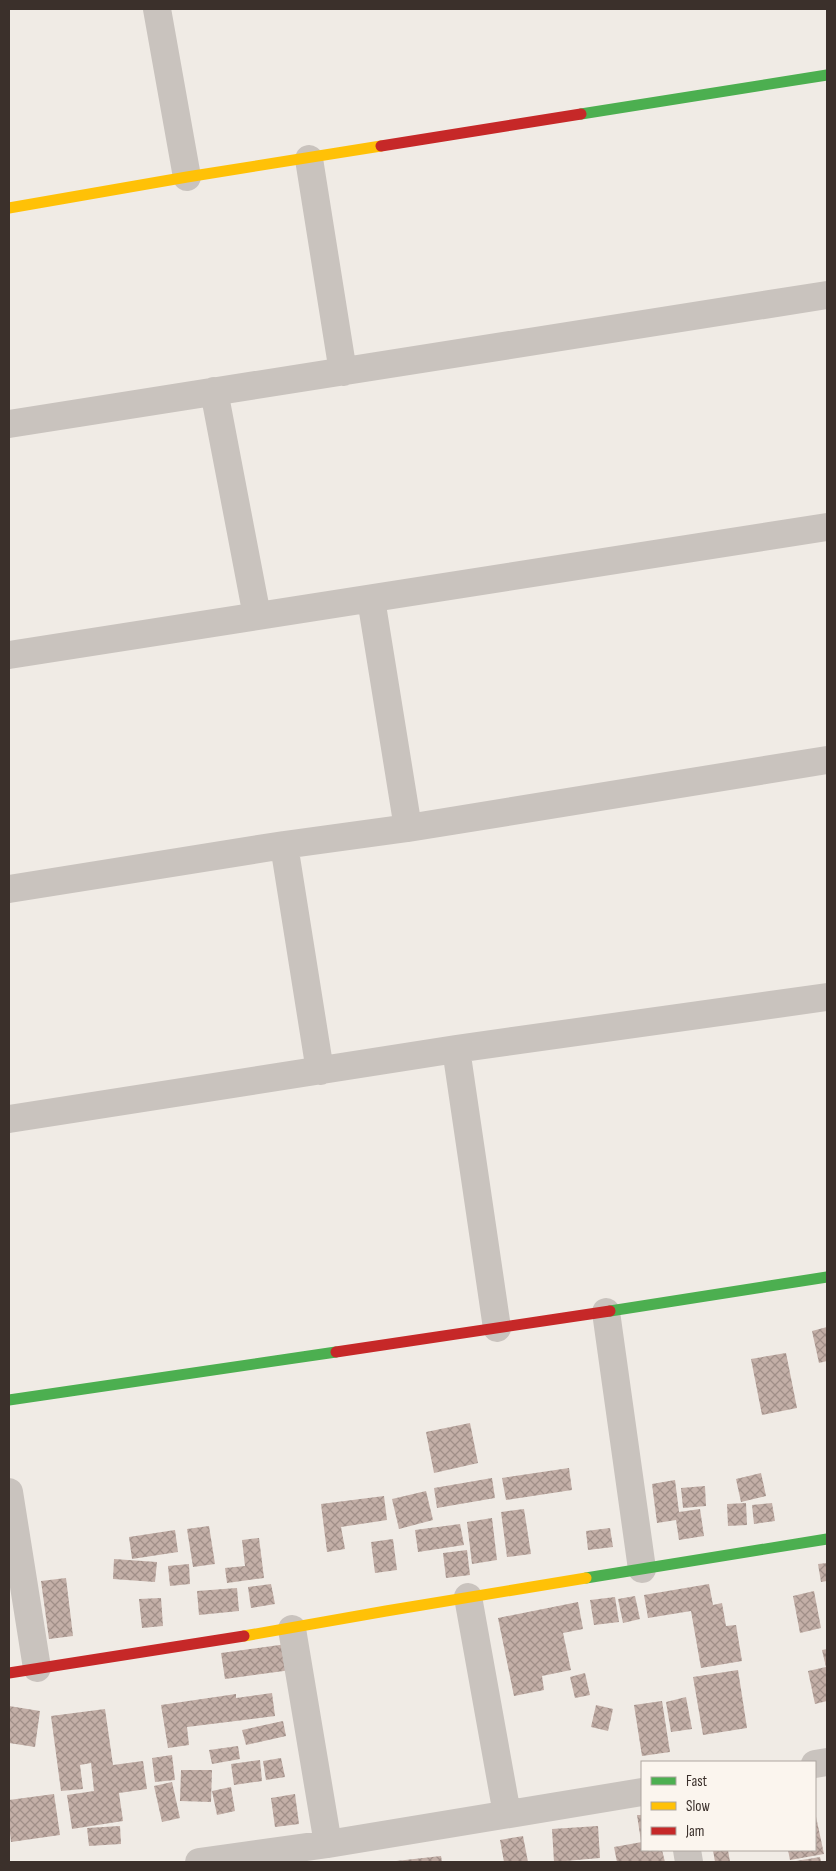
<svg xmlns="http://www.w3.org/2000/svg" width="836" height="1871" font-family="'Sofia Sans Condensed',sans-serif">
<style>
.building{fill:url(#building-cross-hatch)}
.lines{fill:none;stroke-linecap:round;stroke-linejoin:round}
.street{stroke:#c9c3be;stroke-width:28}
.fast{stroke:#4caf50;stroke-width:11}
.slow{stroke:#ffc107;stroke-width:11}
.jam{stroke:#c62828;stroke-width:11}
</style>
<defs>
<pattern id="building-cross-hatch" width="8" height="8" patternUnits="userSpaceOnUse" patternTransform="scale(1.25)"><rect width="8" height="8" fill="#c3afa7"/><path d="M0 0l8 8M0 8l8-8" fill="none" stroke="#a08f88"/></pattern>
</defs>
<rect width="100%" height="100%" fill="#f0ebe5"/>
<path class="building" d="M827,1327V1361L819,1363L812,1331Z
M786,1353L797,1408L762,1415L751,1359Z
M470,1423L478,1463L434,1473L426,1432Z
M569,1468L572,1490L506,1500L502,1478Z
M761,1473L766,1496L741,1502L736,1479Z
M492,1478L495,1498L437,1508L434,1488Z
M675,1480L679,1512L700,1509L704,1536L679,1540L676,1520L657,1523L652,1484Z
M705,1486L706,1506L683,1508L681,1488Z
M426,1491L433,1520L399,1529L392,1499Z
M384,1496L387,1520L341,1527L345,1549L327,1552L321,1504Z
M746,1503L747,1525L728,1526L727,1504Z
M772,1503L775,1521L754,1524L752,1505Z
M524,1509L531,1554L507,1557L501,1512Z
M492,1518L497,1560L472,1564L467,1522Z
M460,1524L464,1545L418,1552L415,1530Z
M209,1526L215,1564L193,1567L187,1529Z
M610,1528L613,1547L588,1550L586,1531Z
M175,1530L178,1552L132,1559L129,1537Z
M259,1538L264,1578L227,1583L225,1568L245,1566L242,1540Z
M393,1539L397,1570L375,1573L371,1542Z
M467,1550L470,1575L446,1578L443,1553Z
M114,1559L157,1562L155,1582L113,1579Z
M827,1563V1581L821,1582L818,1564Z
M189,1564L190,1584L170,1586L168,1566Z
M66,1578L73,1636L49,1639L41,1581Z
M271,1584L275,1604L251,1608L248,1587Z
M709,1584L713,1605L722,1603L726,1626L736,1625L742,1661L701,1668L691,1611L648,1618L644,1595Z
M237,1588L239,1611L199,1615L197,1591Z
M814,1591L821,1628L800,1633L793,1596Z
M635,1596L640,1619L623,1623L618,1599Z
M615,1597L619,1622L594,1625L590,1600Z
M161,1598L163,1626L142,1628L139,1599Z
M578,1602L583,1629L563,1633L571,1670L542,1676L544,1690L514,1696L498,1618Z
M287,1644L291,1670L225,1679L221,1653Z
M827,1649V1701L815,1704L808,1671L826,1667L822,1650Z
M738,1670L747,1728L703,1735L693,1677Z
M585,1673L590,1695L575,1698L570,1677Z
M272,1693L275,1716L187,1727L189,1745L168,1748L161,1705L236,1694V1698Z
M686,1697L692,1729L671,1732L666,1702Z
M662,1701L670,1752L642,1756L634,1705Z
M596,1705L613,1709L608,1731L591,1727Z
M9,1706L40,1711L35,1747L9,1743Z
M105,1709L113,1765L143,1761L147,1789L119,1793L123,1821L72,1829L67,1795L94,1791L91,1763L80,1765L83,1789L61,1791L51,1716Z
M283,1721L286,1736L246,1745L242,1730Z
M238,1746L240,1759L212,1764L209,1750Z
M172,1755L175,1780L155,1782L152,1758Z
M281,1758L285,1777L266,1780L263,1761Z
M260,1760L262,1781L234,1785L231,1764Z
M181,1770H212L211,1802L180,1801Z
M172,1782L180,1818L162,1822L154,1786Z
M231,1787L235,1811L217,1815L212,1791Z
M54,1794L60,1835L11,1842L9,1825V1800Z
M295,1794L299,1824L275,1827L271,1798Z
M815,1812L824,1854L790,1860L788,1850H815Z
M637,1815H642V1841H641Z
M120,1826L121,1844L89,1846L87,1828Z
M598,1826L600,1858L554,1862L552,1829Z
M523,1836L528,1862H504L500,1840Z
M642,1842V1850H662L665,1862H617L614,1847Z
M713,1850H728L730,1862H715Z
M441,1856L442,1862H396V1861Z
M820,1857L821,1862H796V1861Z"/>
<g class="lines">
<path class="street" d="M157,9L187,177
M309,159L343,372
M214,391L257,616
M9,424L827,295
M371,599L408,828
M9,655L827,527
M284,845L320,1071
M9,889L284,845L408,828L827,760
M456,1049L497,1328
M9,1119L456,1049L827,997
M606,1312L642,1569
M9,1492L37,1668
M468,1597L507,1814
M292,1629L328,1844
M815,1764L827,1762
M687,1850L689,1862
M199,1862L328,1844L642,1792"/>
<path class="fast" d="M581,114L827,75
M610,1311L827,1277
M9,1400L336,1352
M586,1578L827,1539"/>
<path class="slow" d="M9,208L187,177L381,146
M244,1636L386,1611L586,1578"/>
<path class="jam" d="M381,146L581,114
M336,1352L610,1311
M9,1673L244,1636"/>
</g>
<rect width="836" height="1871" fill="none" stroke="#3b302b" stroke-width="20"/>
<rect x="641" y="1761" width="175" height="90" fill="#fbf5ee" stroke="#aea6a0"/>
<rect x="651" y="1777" width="25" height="8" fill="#4caf50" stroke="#aea6a0"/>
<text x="686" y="1786" font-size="15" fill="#3b302b">Fast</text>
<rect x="651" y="1802" width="25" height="8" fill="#ffc107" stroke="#aea6a0"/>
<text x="686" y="1811" font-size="15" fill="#3b302b">Slow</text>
<rect x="651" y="1827" width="25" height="8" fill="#c62828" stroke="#aea6a0"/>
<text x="686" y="1836" font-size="15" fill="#3b302b">Jam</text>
</svg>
